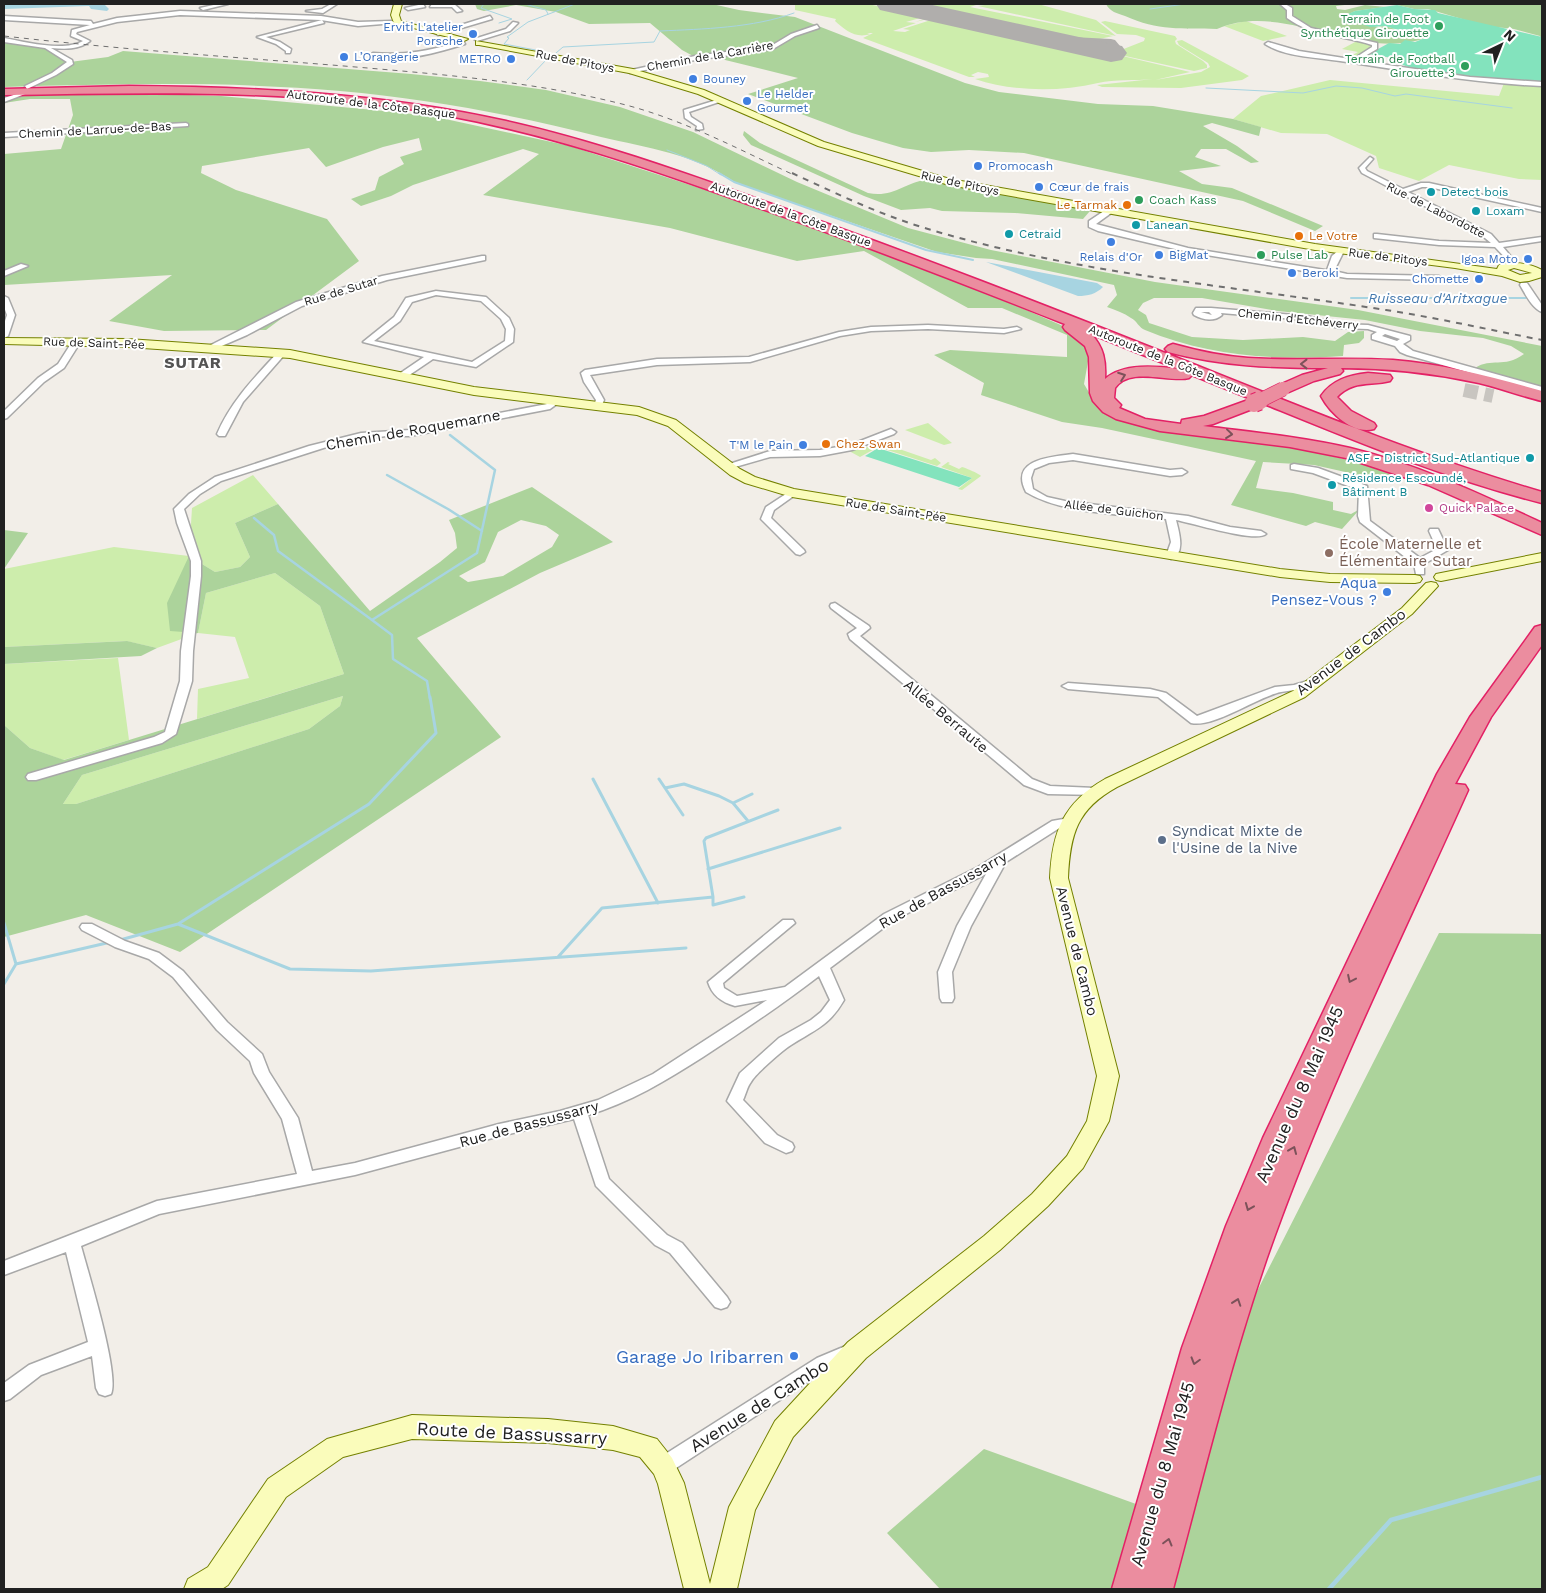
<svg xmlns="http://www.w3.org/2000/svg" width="1546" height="1593" font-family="'Work Sans',sans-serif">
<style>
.grass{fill:#cdedac}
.forest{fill:#acd39b;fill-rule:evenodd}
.pitch{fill:#83e3bd}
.water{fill:#a7d4e1}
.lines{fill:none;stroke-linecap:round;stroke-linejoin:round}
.stream-far4{stroke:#a7d4e1;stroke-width:1}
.stream-far3{stroke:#a7d4e1;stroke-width:2}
.stream-far2{stroke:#a7d4e1;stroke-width:2.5}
.stream-far1{stroke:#a7d4e1;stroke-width:3}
.stream{stroke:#a7d4e1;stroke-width:4.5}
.taxiway{fill:#b0aeac;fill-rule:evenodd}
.runway{fill:#b0aeac;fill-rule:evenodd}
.highway-tunnel{stroke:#c8c5c0;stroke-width:14;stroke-dasharray:14 7;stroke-linecap:butt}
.street-casing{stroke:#a8a8a8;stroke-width:3}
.secondary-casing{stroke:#748100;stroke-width:2}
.highway-casing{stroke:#e32165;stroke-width:3}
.street{fill:#fff;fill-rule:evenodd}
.secondary{fill:#fafcbb;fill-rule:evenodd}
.highway{fill:#eb8d9f;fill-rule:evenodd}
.rail-far1{stroke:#6f6f6f;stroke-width:1;stroke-dasharray:5 5;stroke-linecap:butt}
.rail{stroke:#6f6f6f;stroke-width:2;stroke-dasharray:6 6;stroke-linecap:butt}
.highway-bridge-far1-casing{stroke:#e32165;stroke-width:15;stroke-linecap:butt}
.highway-bridge-casing{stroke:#e32165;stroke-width:20;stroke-linecap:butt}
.highway-bridge-far1{stroke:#eb8d9f;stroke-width:14}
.highway-bridge{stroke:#eb8d9f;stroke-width:18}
.oneway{stroke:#7c525a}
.leisure-dot{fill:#2e9e5b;stroke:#fff;stroke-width:2}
.shop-dot{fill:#3f7fe0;stroke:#fff;stroke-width:2}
.culture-dot{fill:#0f9aa8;stroke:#fff;stroke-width:2}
.food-dot{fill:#e8710a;stroke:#fff;stroke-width:2}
.hotel-dot{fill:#d1479c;stroke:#fff;stroke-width:2}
.education-dot{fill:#8d6e63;stroke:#fff;stroke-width:2}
.service-dot{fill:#5c6f8a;stroke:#fff;stroke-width:2}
.labels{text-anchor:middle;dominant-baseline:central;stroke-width:4;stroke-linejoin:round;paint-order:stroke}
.far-leisure-label{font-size:12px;fill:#27864d;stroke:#fff;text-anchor:end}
.far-shop-label{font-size:12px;fill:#366cbe;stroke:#fff;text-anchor:start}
.far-street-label{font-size:12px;fill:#212121;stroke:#fff}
.far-culture-label{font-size:12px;fill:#0d838f;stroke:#fff;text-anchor:start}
.far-food-label{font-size:12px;fill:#c56008;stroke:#fff;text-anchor:start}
.far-hotel-label{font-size:12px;fill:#b23c85;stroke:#fff;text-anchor:start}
.far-water-label{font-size:14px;font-style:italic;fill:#457aaf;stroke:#fff}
.street-label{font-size:15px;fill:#212121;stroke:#fff}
.education-label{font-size:15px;fill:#785e54;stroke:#fff;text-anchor:start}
.shop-label{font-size:15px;fill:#366cbe;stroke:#fff;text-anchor:end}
.service-label{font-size:15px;fill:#4e5e75;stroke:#fff;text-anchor:start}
.far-district-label{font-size:16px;font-weight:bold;letter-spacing:1px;fill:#545454;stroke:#fff}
.near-street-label{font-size:18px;fill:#212121;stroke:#fff}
.near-shop-label{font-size:18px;fill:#366cbe;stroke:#fff;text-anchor:end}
</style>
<rect width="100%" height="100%" fill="#f2eee8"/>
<path class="grass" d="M795,4H868L932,18L915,22L924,19L920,18L906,22L916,23L893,31L905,32L910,30L903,29L934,19L1102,57L1114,54L1190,72L1155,80L1201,72L1210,67L1208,63L1179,45L1177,41L1182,40L1249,76L1242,80L1181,88L1102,87L1097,85L1153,79C1135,81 1115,79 1098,83C1059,92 1014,92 975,79L989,77L988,74L978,72L971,75L975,77H969L863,38L873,33H867L870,34C856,39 845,30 835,21L836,19L795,10Z
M912,4H979L970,7L1113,36L1095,40L1067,38Z
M983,4H1038L1096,20L1116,36L978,6L985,5Z
M1105,21L1175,36L1177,39L1175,41L1176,44L1203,61L1207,65V68L1194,71L1116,54L1123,51L1121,50L1144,41L1145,38L1136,35L1117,34L1101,22Z
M1246,21L1287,36L1263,41L1224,26Z
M1357,41L1369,43L1374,46L1359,57L1360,61L1347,58L1358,52L1342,49Z
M1330,80L1499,96L1504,83L1542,85V180L1519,179L1449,165L1419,181L1379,168L1376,156L1327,134L1281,133L1233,119L1261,96Z
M928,423L952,443L944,445L905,430Z
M879,442L931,460L935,458L941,463L937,466L878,447L860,457L849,451L862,449Z
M948,462L950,463L948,464L959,469L962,467C966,468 980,474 981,476L962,490L958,489L972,478L941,467Z
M253,475L278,504L235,523L250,557L240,567L215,572L189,556L198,633L206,593L275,573L320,606L344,674L197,719L198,689L249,678L235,637L198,633L157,648L126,641L4,647V569L114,547L189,556L192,508Z
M118,658L129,740L63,760L30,748L4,725V664Z
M343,696L340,706L309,729L76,804H63L82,775Z"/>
<path class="forest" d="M475,4H536L541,5L547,4H712L739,10L795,17L965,83L999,92L1098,104L1153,106L1233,119L1261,127L1259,136L1212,123L1203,126L1237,146L1259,162L1251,163L1226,149H1201L1195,157L1221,166L1179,171L1202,184L1232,188L1323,226L1315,231L1243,201L1024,153L969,150L931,152L903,148L852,133L748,94L798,78L717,58L693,56L682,50L650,23L589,24L556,12L516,5L484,11L477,9Z
M1106,4H1353L1336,6L1337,9L1345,10L1365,5L1386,7L1355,11L1341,18L1378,27L1385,26L1426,38C1358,62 1284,0 1217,29C1182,28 1158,31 1125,16C1117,13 1110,12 1106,4Z
M1393,4H1542V45L1540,36L1514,29L1486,26L1428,9H1414Z
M4,41L43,46L70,62L108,57L123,51L411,74L480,81L546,90L620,107L693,132L797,182L908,228L991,250L1155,282L1358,310L1542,346V387L1475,368C1492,357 1503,369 1524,354L1511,346L1483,338L1420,331L1365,320L1278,311L1202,298H1154L1143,303L1138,310L1146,315L1149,323L1192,337L1243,340L1303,337L1335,341L1348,332L1364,331V338L1359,343L1344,345L1343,356C1276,361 1208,356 1145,330C1139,328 1137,321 1131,318C1124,313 1115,310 1107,307L1117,295L1114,285L992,259L976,258L937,252L736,183C695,154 648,148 601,137C515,115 429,99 340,91C228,81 116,84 4,87Z
M124,93L221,96L396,112L436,117L570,146L724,196L886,254L992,295L1063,326L1080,337L1089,356L1084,384L1097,406L1128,423L1180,434L1245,440L1314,452L1399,472L1390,482L1314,465L1263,462L1256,488L1293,493L1333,502V510L1351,514L1360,509L1342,529L1315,522L1306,526L1231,505L1256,461L1102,428L1062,422L981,395L984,383L934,355L950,350L1067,357V335L1002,308H968L864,251L797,261L670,228L483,195L539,154L523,149L413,185L391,196L361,206L351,199L375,190L379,177L404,164L400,157L422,150L419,138L383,147L326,167L309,148L202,166L201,173L236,190L327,219L359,261L266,330L164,331L109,321L172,275L4,285V154L61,149L73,115L70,99H30L4,103V96Z
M744,131L760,143L868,193C893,198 904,183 928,179L1090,211L1083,219L1015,213L942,211L930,208L901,210L864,196L751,145L743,135Z
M532,487L613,542L540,573L417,638L501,737L180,952L86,915L4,937V725L30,748L64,760L344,674L320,606L275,573L206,593L198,633L170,631L167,603L189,556L215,572L240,567L250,557L235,523L278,504L370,611L440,562L457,548L455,533L449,520ZM521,520L546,526L559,535L552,547L503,576L468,582L459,576L485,562L498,532ZM343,696L340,706L309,729L76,804H63L82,775Z
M4,530L28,533L4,569Z
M127,641L157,648L141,656L4,664V647Z
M1439,933L1542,934V1589H940L887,1533L984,1449L1147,1508Z"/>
<path class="pitch" d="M1397,5L1414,9L1435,10L1438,13L1542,37V82C1509,81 1411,78 1392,58L1369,54L1389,43L1400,44L1405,40L1415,42L1425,38L1385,26L1370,27L1341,17L1355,11Z
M878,448L972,478L959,487L865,456Z"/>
<path class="water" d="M4,4H113L105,5L109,9L107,11L91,9L89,6L4,9Z
M986,262L1097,283L1103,287C1096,294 1088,296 1078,296Z"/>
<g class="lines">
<path class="stream-far4" d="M484,4L481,8L512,19L499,23
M525,4L546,10L548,14
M1287,4H1412
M1150,9L1185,4
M546,52L504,44L509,38L507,37L528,22L575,4
M556,53L563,47L654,42L660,31C703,29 753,28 794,13
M527,80L547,59
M1206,88L1303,93L1336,86L1362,88L1395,96L1406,94L1512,108
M667,150L707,166L721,175"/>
<path class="stream-far3" d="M719,173L734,182L926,250L973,260
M1351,298H1526"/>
<path class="stream-far2" d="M387,475L448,509L482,531
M254,518L274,535L278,551L372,620
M430,699L427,681L393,659L392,635L372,620L477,553L495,470L450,435"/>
<path class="stream-far1" d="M593,779L658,903
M659,779L683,815
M665,788L684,784L719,796L733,803L748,821
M733,803L752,794
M708,869L840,828
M713,897V905L744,897
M4,923L16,964L4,984
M178,924L290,969L371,971L686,948
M120,940L178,924L369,804L436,733L430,697
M558,957L602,908L713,897L704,841L706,838L778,810
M16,964L111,942"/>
<path class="stream" d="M1329,1589L1391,1520L1542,1477"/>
<path class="taxiway" d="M1053,36L1111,39L1115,40L1120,46C1110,59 1074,60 1067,44L1049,43L1047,40ZM1081,45L1106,46L1093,48Z"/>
<path class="runway" d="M876,4H928L1111,44L1122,46L1127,53L1122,60L1111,62L880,10Z"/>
<path class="highway-tunnel" d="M1464,390L1493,396"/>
<g class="street-casing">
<path id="street" d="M218,4H228L203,10L200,8Z
M331,4H337L323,13L306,11L322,9Z
M423,4L425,7L408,10L405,8Z
M432,4H454L462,11L457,12L452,7H430Z
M1280,4H1285L1292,8V16L1311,28L1377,43V49L1365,56L1374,61V63L1470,77L1542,82V86C1474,83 1407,71 1340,61C1316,57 1285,57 1265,44L1268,42L1299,51L1363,61L1358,56L1372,47V45C1343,35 1313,37 1287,18V10Z
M180,11L321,16L358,22L392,21L395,23L358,26L321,20L180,15L117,22L77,32L76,34L90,41C79,50 65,49 51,48L72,60L73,64L56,75L27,89L25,86L52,73L67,62L45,48L4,42V38C25,42 64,52 83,41L71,36L72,30L90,25L4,20V16L91,21L93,24L117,18Z
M490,16L492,19L438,35L435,33Z
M322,20L324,23L266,37L280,42L291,49L290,53H286V51L276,44L257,37Z
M513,22L518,23L510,31L477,41L474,39L506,29Z
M817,25L819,28L795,36L773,49L695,60L630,73L627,71L695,56L771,46L791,34Z
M463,41L465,44C443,51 391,66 370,55L373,53C405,56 433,50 463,41Z
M20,93L25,94L4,102V98Z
M720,99L725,100L689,112L691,117L702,124L703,129L696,130L697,126L685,118L684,110Z
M186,123L188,124V126L4,137V133Z
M1370,157L1373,159L1365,168L1367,171L1403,189L1421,183H1429L1542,208V212L1429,187H1422L1408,192L1491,234L1499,243L1542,237V241L1503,247L1518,265L1514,267L1495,247L1439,245L1374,238V234H1377L1439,241L1491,243L1485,238L1362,173L1359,168Z
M1107,209L1114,211L1096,224L1188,248L1325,270H1327L1332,256L1340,249L1344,251L1334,271L1347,274L1439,276L1443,278L1439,280L1347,278L1188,252L1098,231L1089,227V221Z
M482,256H485V260L387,280L302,306L247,335L210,351L203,349L296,302L382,276Z
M21,264L28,266L4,276V271Z
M1521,283H1527L1542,305V312C1532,308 1526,295 1520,285Z
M436,291L486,297L509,318L514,329L513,342L476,367L433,359L405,378H399V374L424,357L363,342L394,317L406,298ZM436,295L481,301L501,319L506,329L505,341L472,362L374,341L400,321L412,302Z
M4,296L8,298L15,315L8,336L4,338V324L7,315L4,307Z
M1196,308H1211L1307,316L1339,324L1368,325L1410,336V340L1403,344L1413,351L1542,387V393L1407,355L1400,352L1395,346L1372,339V335L1377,332L1368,329L1339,328L1307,320L1221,313L1222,315C1214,322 1203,320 1194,315L1193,313ZM1201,312H1209L1212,315ZM1385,334L1400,339L1397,341L1382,336Z
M928,325L1004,329L1017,327L1021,329L1004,333L928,329L871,331L840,336L750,362L657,365L590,375L604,400L601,407L598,408L594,405L596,400L584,382L581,373L585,370L657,359L749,357L839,332L871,327Z
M74,339L81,341L64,368L44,382L7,418L4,419V411L38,378L58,364Z
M279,351L286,353L243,402L225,436H219L217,434C231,401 255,377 279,351Z
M557,398L561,401L550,409L410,436H386L339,443L221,481L200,494L184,509L201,561V576L193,651L192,681L176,734L162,743L36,780H28L26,777L28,774L154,737L165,732L180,681L181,651L191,576V561L177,523L174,509L189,494L215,477L309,446L361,433L410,430L547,404Z
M891,429L896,432L894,434L852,450L820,456L770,457L728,469L723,466L770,451L820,450L850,445Z
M1073,454L1170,470L1182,469L1187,472L1182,475L1170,476L1073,460L1049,463L1034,469L1031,478L1033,489L1047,497L1065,501L1188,516L1230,527L1261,531L1266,534C1256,543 1192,523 1176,520C1179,532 1186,554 1171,559L1166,556L1171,542L1166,519C1123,514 1062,514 1026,492C1009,459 1051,457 1073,454Z
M1294,464L1318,468L1367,486L1370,521L1420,558L1437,549L1429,531L1430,529H1438L1448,550L1424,564V574H1416L1414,564L1360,522L1358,516L1359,490L1313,473L1291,469V465Z
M792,490L795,491V495L774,510L771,518L804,550L805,552L800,555L796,554L761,519L766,507Z
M835,603L869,626L870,628L860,636L1032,779L1050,786L1095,788L1099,789L1101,792L1099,795L1048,794L1024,785L850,639L848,634L857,628L831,608L830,606L831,604Z
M1315,679L1319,680L1321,682L1319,684C1305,689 1295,690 1281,692C1257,697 1214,728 1191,723L1158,697L1068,689L1062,686L1068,683L1150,689L1166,693L1197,716L1275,687L1294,685Z
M1069,818L1075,822L1074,825L1061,827L1006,862L971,926L952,972L954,998L952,1002H942L940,998L938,972L957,926L986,874L894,920L830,968L844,1000C829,1026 816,1029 791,1045C783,1050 755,1074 751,1082C747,1087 746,1094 743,1100L777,1135L792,1143L794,1147L792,1151L786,1153L765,1143L727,1101L740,1073L779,1038L811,1020L821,1012L830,1000L819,976C781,1005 743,1031 703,1057C667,1080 629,1103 588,1115L609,1179L667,1235L682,1243L727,1297L730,1302L727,1307L721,1309L715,1307L670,1253L655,1245L596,1186L574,1119L500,1136L355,1175L159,1214L81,1246C88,1272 120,1375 111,1394L105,1396L99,1394L96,1388L92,1356L41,1375L10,1399L4,1401V1383L29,1365L88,1342L66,1252L4,1275V1261L157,1201L297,1174L282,1119L254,1073L250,1061L217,1030L173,977L149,959L115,947L82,930L80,927L82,924H92L125,941L159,953L183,971L227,1022L262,1054L269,1072L298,1118L312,1171L355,1163L499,1124L560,1111L598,1100L653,1074L767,1000L735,1006C721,1002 712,995 708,982L783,920H793L795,923L723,983L724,988L737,996L785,987L884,914L978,867L1052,821Z
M848,1345L854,1348L857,1353L854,1358L829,1368L670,1472L663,1475L656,1472L654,1466L656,1460L817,1358Z"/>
</g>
<g class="secondary-casing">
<path id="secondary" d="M394,4H402L399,15L401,21L468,39L464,41L394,23L391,15Z
M476,41L633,69L704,90L824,142L950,179L1315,244L1497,269L1499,265C1515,261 1527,263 1542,270V277L1529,281L1520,282L1502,276L1455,268L1315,250L949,185L818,146L698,94L629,73L479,45H476ZM1514,268L1532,273L1520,275L1508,270Z
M4,338L128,339L290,350L474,387L639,407L676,420L740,469L755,477L794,489L1280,569L1330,574L1415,575L1420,576L1422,579L1420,582L1415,583L1330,582L1280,577L792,497L745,483L730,475L668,426L637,415L474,395L290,358L128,347L4,344Z
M1542,553V561L1441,581L1436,580L1434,577L1436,574L1441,573Z
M1431,582L1436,583L1438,586L1412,614L1305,697L1117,787C1077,809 1070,834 1068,878L1119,1076L1109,1121L1083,1168L1048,1206L1000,1250L866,1358L793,1437L755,1510L737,1589H684L658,1484L654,1474L640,1457L613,1450L548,1443L412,1439L343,1457L286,1497L228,1585L222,1589H184L188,1579L208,1567L268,1479L327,1439L412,1415L548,1419L613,1426L657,1439L672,1458L684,1483L710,1584L729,1507L775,1421L848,1342L984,1236L1032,1194L1067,1156L1087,1121L1097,1076L1050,878C1052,832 1063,803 1105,779L1293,691L1402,608L1426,583Z"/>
</g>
<g class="highway-casing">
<path id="highway" d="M129,86C255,87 382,93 506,121C596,141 682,172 769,203C912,253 1052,308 1193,364C1308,410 1423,457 1542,492V503C1446,479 1353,440 1262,403L1260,406L1213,424L1203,426C1252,432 1302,437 1350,448C1417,464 1480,494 1542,523V535L1428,485L1346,458L1290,447L1160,431L1116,419L1103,412L1093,401L1090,393L1089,357L1085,346L1065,330L1063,327L1065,324C959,282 853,241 745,203C646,167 547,134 444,115C299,88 150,93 4,95V89ZM1091,334L1178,369C1156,366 1123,363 1105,379C1106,362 1104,347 1091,334ZM1192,375L1251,399L1204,416L1182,420L1181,424L1145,419L1119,408L1121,405L1114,398L1115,388C1130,366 1169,383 1189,378Z
M1173,344C1198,351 1222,356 1248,358C1296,361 1345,357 1393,360C1444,364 1493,377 1542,391V401C1521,396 1500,388 1479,383C1433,373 1388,368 1341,368L1343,371L1340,374L1314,381L1289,392H1277L1275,389L1277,386L1302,375L1328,368C1273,368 1221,366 1168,352L1165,349L1168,346Z
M1368,373L1390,375L1392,378L1390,381C1370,386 1353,380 1337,397L1351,411L1374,423L1376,426L1374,429C1353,435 1330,413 1321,396C1332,380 1349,375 1368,373Z
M1542,625V645L1491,717L1455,784L1465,785L1468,790C1402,937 1330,1083 1275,1235C1233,1351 1205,1470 1173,1589H1112L1182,1348L1226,1226L1263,1138L1437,774L1470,717L1535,627Z"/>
</g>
<use href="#street" class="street"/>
<use href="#secondary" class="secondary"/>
<use href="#highway" class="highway"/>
<path class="rail-far1" d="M4,36C117,49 231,57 344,66C437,74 531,81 622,104C682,119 738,149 794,175"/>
<path class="rail" d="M792,173C837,194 881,215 928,229C1077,274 1233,286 1386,310C1438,318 1490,330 1542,340"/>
<g class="highway-bridge-far1-casing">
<path id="highway-bridge-far1" d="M1257,402L1283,389"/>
</g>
<g class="highway-bridge-casing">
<path id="highway-bridge" d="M1254,403L1259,401"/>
</g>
<use href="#highway-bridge-far1" class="highway-bridge-far1"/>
<use href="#highway-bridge" class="highway-bridge"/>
</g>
<defs><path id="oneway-chevron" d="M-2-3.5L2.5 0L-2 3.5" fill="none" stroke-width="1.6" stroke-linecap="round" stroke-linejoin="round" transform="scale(1.25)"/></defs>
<g class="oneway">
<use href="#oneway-chevron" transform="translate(1304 364) rotate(180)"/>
<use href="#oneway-chevron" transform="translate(1122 376) rotate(-20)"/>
<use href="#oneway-chevron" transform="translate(1229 434) rotate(6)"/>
<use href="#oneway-chevron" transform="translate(1351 979) rotate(115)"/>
<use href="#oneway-chevron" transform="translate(1293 1150) rotate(-67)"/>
<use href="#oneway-chevron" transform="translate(1249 1207) rotate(112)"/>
<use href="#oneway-chevron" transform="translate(1237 1302) rotate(-71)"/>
<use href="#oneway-chevron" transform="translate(1195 1361) rotate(106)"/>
<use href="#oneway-chevron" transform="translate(1168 1542) rotate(-75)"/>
</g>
<g class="leisure-dot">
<circle cx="1439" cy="26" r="5"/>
<circle cx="1465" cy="66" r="5"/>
<circle cx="1139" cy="200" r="5"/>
<circle cx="1261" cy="255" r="5"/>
</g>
<g class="shop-dot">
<circle cx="473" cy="34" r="5"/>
<circle cx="344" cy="57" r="5"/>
<circle cx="511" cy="59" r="5"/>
<circle cx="693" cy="79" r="5"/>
<circle cx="747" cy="101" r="5"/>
<circle cx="978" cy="166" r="5"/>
<circle cx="1039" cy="187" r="5"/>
<circle cx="1111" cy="242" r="5"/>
<circle cx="1159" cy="255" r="5"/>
<circle cx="1528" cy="259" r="5"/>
<circle cx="1292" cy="273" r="5"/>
<circle cx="1479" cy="279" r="5"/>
<circle cx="803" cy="445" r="5"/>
<circle cx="1387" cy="592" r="5"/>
<circle cx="794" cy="1356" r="5"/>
</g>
<g class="culture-dot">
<circle cx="1431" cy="192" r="5"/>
<circle cx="1476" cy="211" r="5"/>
<circle cx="1136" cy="225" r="5"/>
<circle cx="1009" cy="234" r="5"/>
<circle cx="1530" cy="458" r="5"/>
<circle cx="1332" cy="485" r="5"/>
</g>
<g class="food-dot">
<circle cx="1127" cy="205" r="5"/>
<circle cx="1299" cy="236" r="5"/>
<circle cx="826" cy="444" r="5"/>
</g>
<circle class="hotel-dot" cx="1429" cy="508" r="5"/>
<circle class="education-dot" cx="1329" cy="553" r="5"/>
<circle class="service-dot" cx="1162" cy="840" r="5"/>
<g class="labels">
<g class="far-leisure-label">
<text x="1429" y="19">Terrain de Foot<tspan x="1429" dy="14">Synthétique Girouette</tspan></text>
<text x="1455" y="59">Terrain de Football<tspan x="1455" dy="14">Girouette 3</tspan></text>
<text x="1149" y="200" text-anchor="start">Coach Kass</text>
<text x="1271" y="255" text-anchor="start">Pulse Lab</text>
</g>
<g class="far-shop-label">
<text x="463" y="27" text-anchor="end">Erviti L'atelier<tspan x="463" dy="14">Porsche</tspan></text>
<text x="354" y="57">L’Orangerie</text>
<text x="501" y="59" text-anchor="end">METRO</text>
<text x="703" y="79">Bouney</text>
<text x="757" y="94">Le Helder<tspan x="757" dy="14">Gourmet</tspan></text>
<text x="988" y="166">Promocash</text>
<text x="1049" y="187">Cœur de frais</text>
<text x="1169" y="255">BigMat</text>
<text x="1111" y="257" text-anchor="middle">Relais d'Or</text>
<text x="1518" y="259" text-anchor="end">Igoa Moto</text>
<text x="1302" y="273">Beroki</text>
<text x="1469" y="279" text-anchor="end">Chomette</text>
<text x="793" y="445" text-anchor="end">T'M le Pain</text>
</g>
<g class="far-street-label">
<text transform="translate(710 56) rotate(-10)">Chemin de la Carrière</text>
<text transform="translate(575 61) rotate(11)">Rue de Pitoys</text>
<text transform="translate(371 104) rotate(7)">Autoroute de la Côte Basque</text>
<text transform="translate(95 130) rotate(-3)">Chemin de Larrue-de-Bas</text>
<text transform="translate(960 183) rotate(12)">Rue de Pitoys</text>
<text transform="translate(1436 210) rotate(27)">Rue de Labordotte</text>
<text transform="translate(791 214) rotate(20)">Autoroute de la Côte Basque</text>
<text transform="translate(1388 257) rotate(7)">Rue de Pitoys</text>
<text transform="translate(341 291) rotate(-17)">Rue de Sutar</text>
<text transform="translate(1298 319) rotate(6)">Chemin d'Etchéverry</text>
<text transform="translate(94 343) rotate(2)">Rue de Saint-Pée</text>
<text transform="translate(1168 360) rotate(22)">Autoroute de la Côte Basque</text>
<text transform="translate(896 510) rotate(9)">Rue de Saint-Pée</text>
<text transform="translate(1114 510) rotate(7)">Allée de Guichon</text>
</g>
<g class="far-culture-label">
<text x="1441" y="192">Detect bois</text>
<text x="1486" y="211">Loxam</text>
<text x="1146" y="225">Lanean</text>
<text x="1019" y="234">Cetraid</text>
<text x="1520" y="458" text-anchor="end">ASF - District Sud-Atlantique</text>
<text x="1342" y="478">Résidence Escoundé,<tspan x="1342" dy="14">Bâtiment B</tspan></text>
</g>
<g class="far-food-label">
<text x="1117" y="205" text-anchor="end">Le Tarmak</text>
<text x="1309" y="236">Le Votre</text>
<text x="836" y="444">Chez Swan</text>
</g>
<g class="far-hotel-label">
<text x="1439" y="508">Quick Palace</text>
</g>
<g class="far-water-label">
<text x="1438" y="298">Ruisseau d'Aritxague</text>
</g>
<g class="street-label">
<text transform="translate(413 430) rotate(-10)">Chemin de Roquemarne</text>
<text transform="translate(1351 652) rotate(-37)">Avenue de Cambo</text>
<text transform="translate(946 716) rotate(40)">Allée Berraute</text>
<text transform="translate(943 890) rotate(-29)">Rue de Bassussarry</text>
<text transform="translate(1077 951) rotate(76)">Avenue de Cambo</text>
<text transform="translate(529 1124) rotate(-15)">Rue de Bassussarry</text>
</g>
<g class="education-label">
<text x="1339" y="544">École Maternelle et<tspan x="1339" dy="17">Élémentaire Sutar</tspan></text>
</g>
<g class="shop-label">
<text x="1377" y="583">Aqua<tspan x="1377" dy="17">Pensez-Vous ?</tspan></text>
</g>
<g class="service-label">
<text x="1172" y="831">Syndicat Mixte de<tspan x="1172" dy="17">l'Usine de la Nive</tspan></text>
</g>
<g class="far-district-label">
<text x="193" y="362">SUTAR</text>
</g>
<g class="near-street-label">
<text transform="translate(1299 1094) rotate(-66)">Avenue du 8 Mai 1945</text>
<text transform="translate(759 1405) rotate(-32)">Avenue de Cambo</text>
<text transform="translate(512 1433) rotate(3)">Route de Bassussarry</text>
<text transform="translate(1162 1474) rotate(-74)">Avenue du 8 Mai 1945</text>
</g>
<g class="near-shop-label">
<text x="784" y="1356">Garage Jo Iribarren</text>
</g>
</g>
<rect width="1546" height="1593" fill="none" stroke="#212121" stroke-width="10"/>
<g transform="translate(1501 45) rotate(43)" stroke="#ffffff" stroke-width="4" paint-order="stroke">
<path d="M0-4L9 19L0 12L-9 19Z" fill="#212121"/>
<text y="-8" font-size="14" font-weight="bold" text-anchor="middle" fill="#212121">N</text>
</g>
</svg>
